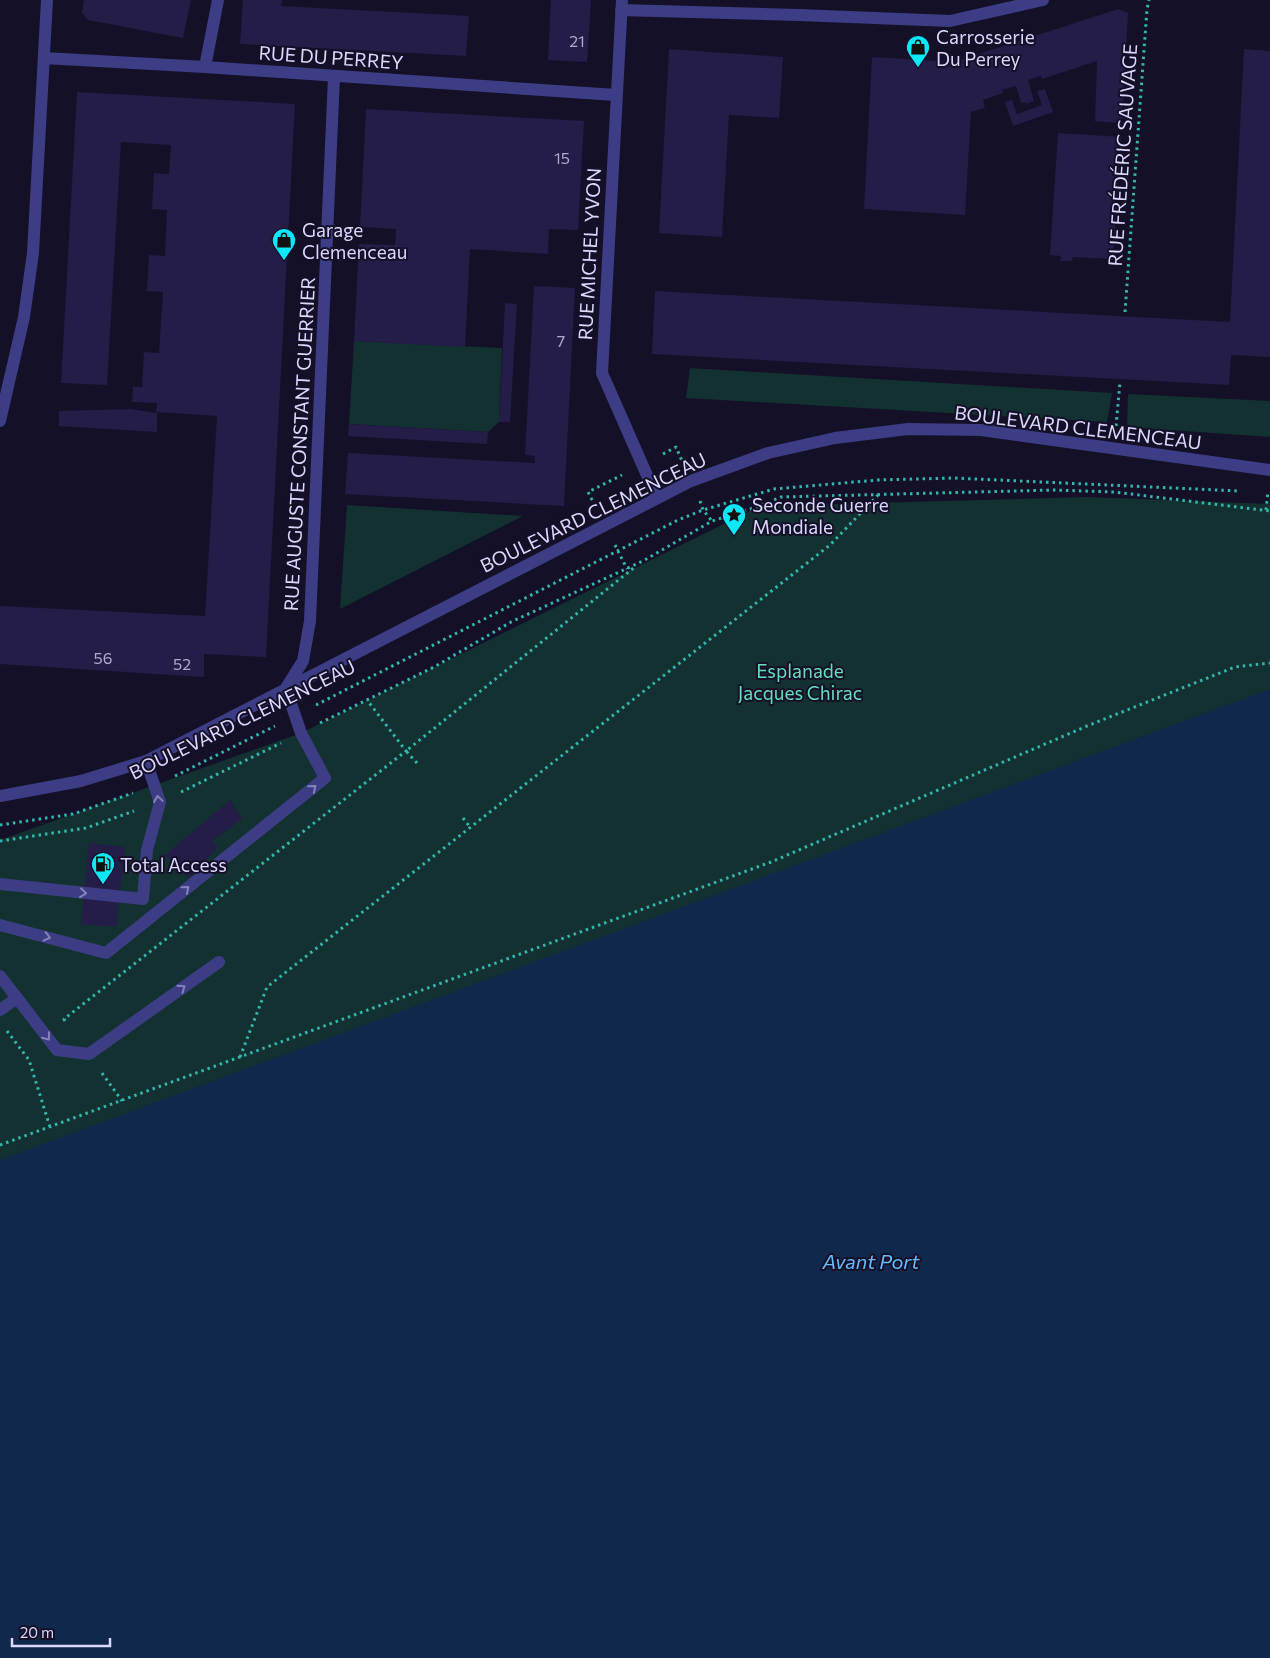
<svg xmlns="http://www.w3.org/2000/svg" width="1270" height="1658" font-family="Commissioner,sans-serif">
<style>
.green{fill:#133130}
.water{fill:#10284c}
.building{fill:#241d48}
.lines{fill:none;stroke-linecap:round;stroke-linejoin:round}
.path{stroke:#33b7ac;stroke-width:3;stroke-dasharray:2.5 4;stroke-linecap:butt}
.service{stroke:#3d3d85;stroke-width:12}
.minor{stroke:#3d3d85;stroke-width:12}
.oneway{stroke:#8483bb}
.labels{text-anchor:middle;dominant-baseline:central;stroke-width:4;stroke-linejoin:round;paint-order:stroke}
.number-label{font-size:16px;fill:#ada9d0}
.poi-label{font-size:19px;fill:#dbd8fe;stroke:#141028;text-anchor:start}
.street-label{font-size:19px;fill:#dbd8fe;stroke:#141028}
.park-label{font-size:19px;fill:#64debc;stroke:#141028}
.water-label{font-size:20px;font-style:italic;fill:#68bbfc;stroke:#141028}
</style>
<rect width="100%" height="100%" fill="#141028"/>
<path class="green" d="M354,341L502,348L499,422L488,432L349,424Z
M690,368L1112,393L1107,422L686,398Z
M1128,394L1270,401V437L1127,427Z
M1087,497L1270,504V695L0,1170V840L301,733L760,506Z
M347,505L523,516L340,609Z"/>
<path class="water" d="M1270,689V1658H0V1160Z"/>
<path class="building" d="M84,0H191L183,38L88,20L82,13Z
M243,0H282L281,6L469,16L466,56L240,44Z
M551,0H591L587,62L548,60Z
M1118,9L1128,13L1122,123L1095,121L1097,61L1042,79L1041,76L1028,80L1034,101L1026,104L1025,102L1021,103L1016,86L1002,90L1003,93L983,100L985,108L971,112L965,215L864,209L872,57L954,62Z
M669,49L783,57L779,118L729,115L722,237L659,233Z
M1244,49L1270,51V357L1231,355L1229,385L652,354L655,291L1230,322Z
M1045,89L1053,112L1013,126L1005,102L1012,100L1017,114L1042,105L1037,91Z
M77,92L295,104L266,657L204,654V677L0,664V606L205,616L217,416L156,412L157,403L132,402L133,387H142L144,352L159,353L163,292L147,291L149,255L165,256L167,210L152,209L154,173L169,174L171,145L121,142L107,385L61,383Z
M366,109L584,121L578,230L549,229L548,254L470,249L465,347L354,341L359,244L395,245L396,229L360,227Z
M1058,133L1121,137L1113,259L1073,257L1072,261H1060L1061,256L1050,255Z
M534,286L575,288L564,506L345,494L348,453L535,463V456L525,455Z
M505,303L517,304L510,422H499Z
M131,409L157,413V432L59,426V411Z
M349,424L488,432L487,444L348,436Z
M230,800L242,819L212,841L218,847L189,878L165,855Z
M89,843L125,847L116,927L81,924Z"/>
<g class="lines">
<path class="path" d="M1125,312L1147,9L1149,0
M1116,426L1120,382
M663,454L676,447L682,461
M700,501L703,510L712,521
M595,506L588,492L622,475
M1266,510L1268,491
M615,545L627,569
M316,705L678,520L703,510L774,489L878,480L954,478L1239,491
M320,723L434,667L511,622L643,561L712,521L760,506L781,497L1054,490L1114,492L1270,511
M417,763L406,751L636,566
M175,776L275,726
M181,792L281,743
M463,818L470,827
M0,825L73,814L133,793
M0,841L86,828L134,811
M65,1021L64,1019L406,751L367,700
M7,1031L29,1060L50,1127
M240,1057L267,987L830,545L879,494
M102,1073L122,1101
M0,1145L771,862L1087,726L1235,667L1270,663"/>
<path class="service" d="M0,884L143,899L147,850L160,802L146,761
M0,925L106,953L325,778L301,733L286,689
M0,976L17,998L0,1010
M17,998L57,1050L89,1054L219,962"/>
<path class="minor" d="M622,0L602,373L657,498
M621,10L799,15L950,21L1043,0
M44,58L205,67L616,95
M205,67L218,0
M0,421L24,317L33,253L47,0
M286,688L303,661L310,621L334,77
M0,796L81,781L146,761L691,481L768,453L835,438L908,429L981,430L1270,470"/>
</g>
<defs><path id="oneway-chevron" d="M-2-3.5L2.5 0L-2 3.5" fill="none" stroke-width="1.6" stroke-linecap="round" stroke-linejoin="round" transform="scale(1.25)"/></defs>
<g class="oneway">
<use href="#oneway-chevron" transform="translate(313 788) rotate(-39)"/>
<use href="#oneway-chevron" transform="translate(158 799) rotate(-98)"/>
<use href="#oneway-chevron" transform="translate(186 889) rotate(-39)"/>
<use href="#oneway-chevron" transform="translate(83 893) rotate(6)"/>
<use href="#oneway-chevron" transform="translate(47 937) rotate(14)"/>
<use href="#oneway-chevron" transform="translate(182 988) rotate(-35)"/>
<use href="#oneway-chevron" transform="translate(47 1037) rotate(52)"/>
</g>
<defs>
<g id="shop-pin" transform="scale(1.25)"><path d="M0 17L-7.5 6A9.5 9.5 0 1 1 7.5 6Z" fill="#08e8fa" stroke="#141028"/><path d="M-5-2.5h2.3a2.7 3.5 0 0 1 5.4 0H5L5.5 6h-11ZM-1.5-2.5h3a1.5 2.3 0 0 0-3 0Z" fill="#111"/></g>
<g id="sight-pin" transform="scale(1.25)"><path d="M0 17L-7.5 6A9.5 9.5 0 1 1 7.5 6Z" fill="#08e8fa" stroke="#141028"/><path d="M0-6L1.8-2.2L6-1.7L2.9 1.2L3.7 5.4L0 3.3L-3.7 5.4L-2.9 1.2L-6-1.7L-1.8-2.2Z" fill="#111"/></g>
<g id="fuel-pin" transform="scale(1.25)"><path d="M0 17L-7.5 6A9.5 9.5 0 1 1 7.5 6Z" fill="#08e8fa" stroke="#141028"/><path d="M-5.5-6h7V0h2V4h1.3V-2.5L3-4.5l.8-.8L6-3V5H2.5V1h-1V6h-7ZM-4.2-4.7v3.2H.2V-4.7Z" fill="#111"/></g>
</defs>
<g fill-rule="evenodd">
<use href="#shop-pin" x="918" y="47"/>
<use href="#shop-pin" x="284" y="240"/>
<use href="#sight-pin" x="734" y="515"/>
<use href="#fuel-pin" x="103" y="864"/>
</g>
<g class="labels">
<g class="number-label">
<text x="577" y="40">21</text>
<text x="562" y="157">15</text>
<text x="561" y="340">7</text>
<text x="103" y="657">56</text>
<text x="182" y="663">52</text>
</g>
<g class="poi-label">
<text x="936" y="36">Carrosserie<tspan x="936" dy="22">Du Perrey</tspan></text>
<text x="302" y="229">Garage<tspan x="302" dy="22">Clemenceau</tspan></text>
<text x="752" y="504">Seconde Guerre<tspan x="752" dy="22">Mondiale</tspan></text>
<text x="120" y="864">Total Access</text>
</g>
<g class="street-label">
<text transform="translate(331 57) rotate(4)">RUE DU PERREY</text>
<text transform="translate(1122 155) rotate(-86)">RUE FRÉDÉRIC SAUVAGE</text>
<text transform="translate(589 254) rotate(-87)">RUE MICHEL YVON</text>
<text transform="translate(1078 427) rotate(7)">BOULEVARD CLEMENCEAU</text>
<text transform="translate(299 444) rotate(-87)">RUE AUGUSTE CONSTANT GUERRIER</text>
<text transform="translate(593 512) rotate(-26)">BOULEVARD CLEMENCEAU</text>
<text transform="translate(242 719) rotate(-26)">BOULEVARD CLEMENCEAU</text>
</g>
<g class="park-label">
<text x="800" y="670">Esplanade<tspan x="800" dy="22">Jacques Chirac</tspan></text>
</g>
<g class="water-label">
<text x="871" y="1261">Avant Port</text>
</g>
</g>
<path d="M12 1638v8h98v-8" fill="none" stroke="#dbd8fe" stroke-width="2.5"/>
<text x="20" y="1638" font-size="15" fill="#dbd8fe" stroke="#141028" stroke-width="4" paint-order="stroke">20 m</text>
</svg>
